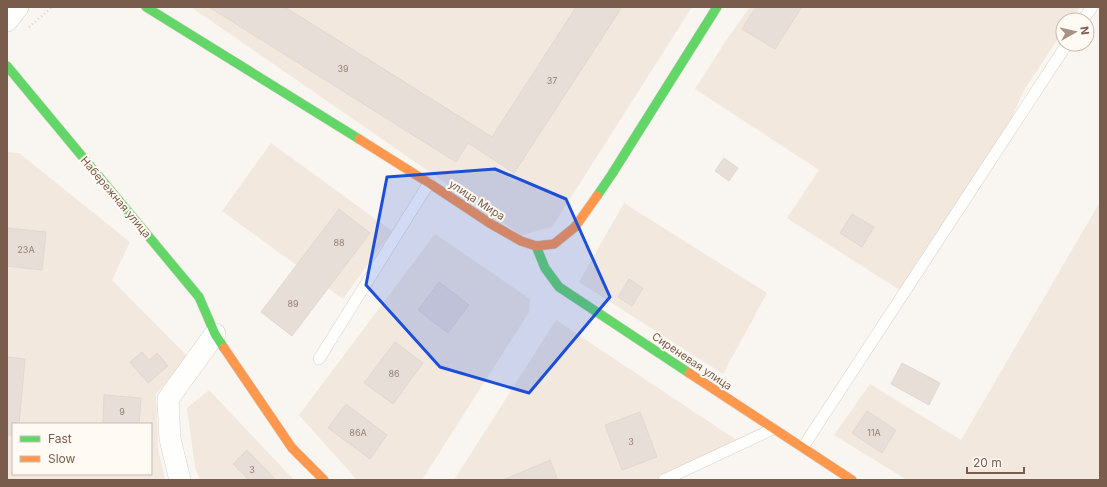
<svg xmlns="http://www.w3.org/2000/svg" width="1107" height="487" font-family="Inter,sans-serif">
<style>
.residential{fill:#f2e8de;fill-rule:evenodd}
.building{fill:#e6ded7;stroke:#e2d8d2}
.lines{fill:none;stroke-linecap:round;stroke-linejoin:round}
.lane-casing{stroke:#d7d1cb;stroke-width:12}
.street-casing{stroke:#d7d1cb;stroke-width:22}
.fast-casing{stroke:#d9d2cb;stroke-width:10}
.slow-casing{stroke:#d9d2cb;stroke-width:10}
.path{stroke:#dcd5d0;stroke-width:2.5;stroke-dasharray:1 3;stroke-linecap:butt}
.lane{stroke:#fefefd;stroke-width:11}
.street{stroke:#fefefd;stroke-width:21}
.fast{stroke:#63d668;stroke-width:9}
.slow{stroke:#ff974d;stroke-width:9}
.marked{fill:#1d4ed8;fill-opacity:0.2;stroke:#1d4ed8;stroke-width:3;stroke-linejoin:round}
.labels{text-anchor:middle;dominant-baseline:central;stroke-width:4;stroke-linejoin:round;paint-order:stroke}
.number-label{font-size:9px;fill:#977e72}
.street-label{font-size:11px;fill:#7a5c4d;stroke:#fffaf3}
</style>
<rect width="100%" height="100%" fill="#f9f5f0"/>
<path class="residential" d="M191,7H692L552,227L521,235Z
M750,7H1080L1071,20H1063V31L1023,92L1002,139L909,296L787,218L819,170L695,89L727,39Z
M271,143L392,231L343,299L222,211Z
M7,152L19,153L130,242L112,280L188,357L156,394L158,449L165,480H7ZM13,424H151V474H13Z
M1100,202V480H907L834,435L870,384L961,440Z
M624,203L767,293L723,374L579,282Z
M435,234L530,299L529,312L422,480H357L299,415Z
M556,320L738,441L660,480H454Z
M209,390L294,480H200L195,467L187,408Z"/>
<path class="building" d="M209,7H285L492,137L576,7H622L514,173L468,143L456,162Z
M756,7H802L775,49L742,29Z
M724,158L738,168L729,181L715,171Z
M339,209L370,233L292,336L261,312Z
M852,214L874,227L862,247L840,233Z
M7,228L46,232L42,270L7,266Z
M629,279L643,288L632,306L618,297Z
M439,282L469,305L448,333L418,310Z
M395,342L423,363L393,404L364,383Z
M142,352L149,360L157,353L168,366L148,383L130,362Z
M7,357L25,359L19,424H13V435H7Z
M902,363L940,383L929,405L891,384Z
M104,395L141,398L139,424H103Z
M346,404L387,435L370,459L328,428Z
M867,411L896,430L882,453L852,433Z
M640,412L657,457L622,470L605,425Z
M247,450L276,480H249L233,464Z
M550,460L558,480H503Z"/>
<g class="lines">
<g class="lane-casing">
<path id="lane" d="M1083,20L1092,7
M319,359L429,183
M803,447L1067,44
M664,480L773,429"/>
</g>
<g class="street-casing">
<path id="street" d="M7,21L18,7
M180,480L170,439L168,399L215,334"/>
</g>
<g class="fast-casing">
<path id="fast" d="M146,7L359,139
M7,66L199,297L215,334L224,348
M597,196L612,174L717,7
M536,246L545,268L559,287L689,373"/>
</g>
<g class="slow-casing">
<path id="slow" d="M359,139L429,183L491,224L521,241L536,246L554,244L575,227L597,196
M224,348L292,448L324,480
M689,373L852,480"/>
</g>
<path class="path" d="M29,27L52,7"/>
<use href="#lane" class="lane"/>
<use href="#street" class="street"/>
<use href="#fast" class="fast"/>
<use href="#slow" class="slow"/>
</g>
<path class="marked" d="M495,169L566,199L610,297L529,393L440,367L366,285L387,177Z"/>
<g class="labels">
<g class="number-label">
<text x="343" y="68">39</text>
<text x="552" y="80">37</text>
<text x="339" y="242">88</text>
<text x="26" y="249">23А</text>
<text x="293" y="303">89</text>
<text x="394" y="373">86</text>
<text x="122" y="411">9</text>
<text x="358" y="432">86А</text>
<text x="874" y="432">11А</text>
<text x="631" y="441">3</text>
<text x="252" y="469">3</text>
</g>
<g class="street-label">
<text transform="translate(116 197) rotate(50)">Набережная улица</text>
<text transform="translate(477 200) rotate(33)">улица Мира</text>
<text transform="translate(692 361) rotate(34)">Сиреневая улица</text>
</g>
</g>
<rect width="1107" height="487" fill="none" stroke="#7a5c4d" stroke-width="16"/>
<rect x="12" y="423" width="140" height="52" fill="#fffaf3" stroke="#cabbb1"/>
<rect x="20" y="436" width="20" height="6" fill="#63d668" stroke="#cabbb1"/>
<text x="48" y="443" font-size="12" fill="#7a5c4d">Fast</text>
<rect x="20" y="456" width="20" height="6" fill="#ff974d" stroke="#cabbb1"/>
<text x="48" y="463" font-size="12" fill="#7a5c4d">Slow</text>
<g transform="translate(1075 32) rotate(82)"><circle r="19" fill="#fffaf3" stroke="#cabbb1"/>
<path d="M0-3L7 15L0 10L-7 15Z" fill="#a69286"/>
<text y="-6" font-size="11" font-weight="bold" text-anchor="middle" fill="#7a5c4d">N</text>
</g>
<path d="M967 467v6h57v-6" fill="none" stroke="#7a5c4d" stroke-width="2"/>
<text x="973" y="467" font-size="12" fill="#7a5c4d" stroke="#fffaf3" stroke-width="3" paint-order="stroke">20 m</text>
</svg>
